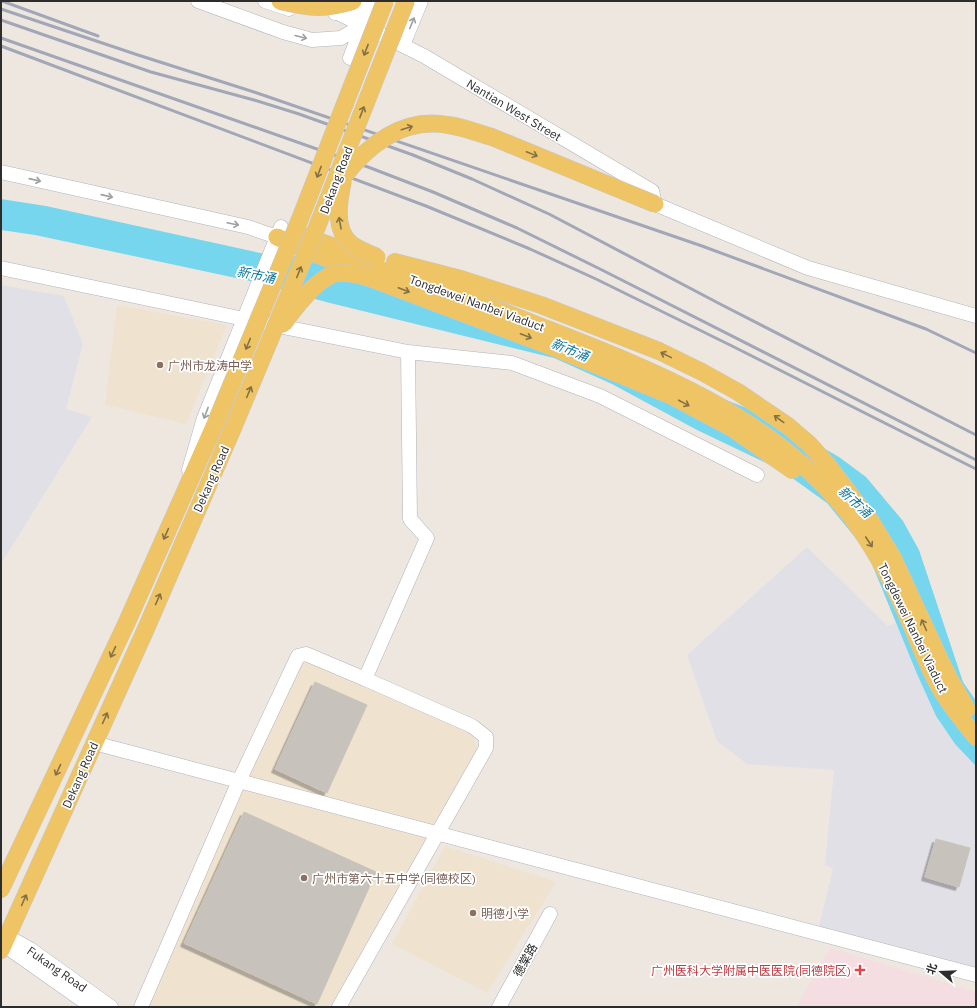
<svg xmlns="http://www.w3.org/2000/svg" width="977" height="1008" font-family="'IBM Plex Sans','Noto Sans SC',sans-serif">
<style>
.industrial{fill:#e2e0e7}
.education{fill:#efe3d0}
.medical{fill:#f4dee1}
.water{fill:#76d6ed}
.building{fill:#c7c2bb;stroke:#cac3b9;filter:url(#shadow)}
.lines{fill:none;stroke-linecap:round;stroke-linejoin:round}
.minor-casing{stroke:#b0b3bd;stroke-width:15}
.major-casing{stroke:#c8c8c8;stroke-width:18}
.minor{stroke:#fff;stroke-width:14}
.major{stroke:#efc464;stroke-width:17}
.rail{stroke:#a2a7b7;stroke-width:3}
.major-bridge-casing{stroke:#c8c8c8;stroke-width:18;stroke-linecap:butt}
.major-bridge{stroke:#efc464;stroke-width:17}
.oneway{stroke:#a0a0a0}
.oneway2{stroke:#847146}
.education-dot{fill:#8d6e63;stroke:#fff;stroke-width:1.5}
.health-dot{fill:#e0444e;stroke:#fff;stroke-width:1.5}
.labels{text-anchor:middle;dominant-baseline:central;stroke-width:3.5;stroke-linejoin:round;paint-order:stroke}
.street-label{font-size:12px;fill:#2d2d2d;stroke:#fff}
.education-label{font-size:12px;fill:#785e54;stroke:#fff;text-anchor:start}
.health-label{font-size:12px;fill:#be3a42;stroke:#fff;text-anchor:end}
.water-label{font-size:13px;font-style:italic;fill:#10789e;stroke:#fff}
</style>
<defs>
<filter id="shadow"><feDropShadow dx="-3.5" dy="3.5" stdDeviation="0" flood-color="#0004"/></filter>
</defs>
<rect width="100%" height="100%" fill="#eee7e0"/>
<path class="industrial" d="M1,285L64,296L83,344L66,409L92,417L1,564Z
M807,547L888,626L896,623L917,674L936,716L955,744L976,766V969L819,927L833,868L825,865L834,770L747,764L717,741L687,655Z"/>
<path class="education" d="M117,305L227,325L186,424L105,405Z
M303,658L470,730L478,749L332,1007H145Z
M445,846L556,882L487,993L392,944Z"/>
<path class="medical" d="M830,948L976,992V1003L974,1007H796Z"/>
<path class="water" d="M1,199L46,206L260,253L323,259L517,315L771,418L839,457L866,477L903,521L919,550L963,682L976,701V766L955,744L936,716L917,674L867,552L827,503L781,470L697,430L612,384L554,358L326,302L250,281L96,248L35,235L1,230Z"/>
<path class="building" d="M315,682L367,705L327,793L275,769Z
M244,812L376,872L317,1004L184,943Z
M936,839L970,848L959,887L925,877Z"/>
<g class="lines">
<g class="minor-casing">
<path id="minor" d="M198,1L283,32L312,40L341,38L363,25
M265,1L289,9
M335,13L355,10L367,1
M338,13L424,56L652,191L655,204L808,268L976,316
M403,45L421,1
M350,58L372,1
M1,172L248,227L277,237
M1,268L244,319L408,352L512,363L600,396L757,475
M189,470L204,418L281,227
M94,743L976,975
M1,934L7,936L30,949L111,1007
M1,943L92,1007
M141,1007L239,781L298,656L306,654L365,679L427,538L410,519L408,352
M339,1007L486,748V737L472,726L365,679
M499,1007L550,914"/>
</g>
<g class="major-casing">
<path id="major" d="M298,234L369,259
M277,237C300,248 324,259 349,265C367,269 385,270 402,275C451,291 499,310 547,329C652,370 765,414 840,503C869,537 889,575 907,615C918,639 926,663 939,686C949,704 963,721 976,737
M395,262L461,279L541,305L659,351L702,372L738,392L788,426L809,444L827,464L861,509
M370,278L545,344L672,396L732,428L792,470
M853,502L870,520L893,558L940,660L950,680L967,709
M1,889L127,622L216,422
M1,950L145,631L233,428"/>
</g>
<use href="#minor" class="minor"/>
<use href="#major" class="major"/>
<path class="rail" d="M2,1L98,36
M1,9L138,55L257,93L702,246L926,329L976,353
M1,20L151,72L254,100L299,114L413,155L472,179L549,214L722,305L976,435
M1,38L368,167L433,192L517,228L604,271L976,460
M1,46L426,206L530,249L596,279L732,346L976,469"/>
<g class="major-bridge-casing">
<path id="major-bridge" d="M280,1C310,8 323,10 353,1
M344,176C370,143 404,117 448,125C463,127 478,133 492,137L655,204
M343,181C339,200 333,229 351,244C359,250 368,253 377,257
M283,324C294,309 317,277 337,273C347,272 358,275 367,277
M216,422L300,219L385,1
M233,428L317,227L406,1"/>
</g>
<use href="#major-bridge" class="major-bridge"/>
</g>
<defs><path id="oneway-shaft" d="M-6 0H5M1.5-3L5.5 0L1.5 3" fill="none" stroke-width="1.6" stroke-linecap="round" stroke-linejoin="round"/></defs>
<g class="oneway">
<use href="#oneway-shaft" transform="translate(412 23) rotate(-68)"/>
<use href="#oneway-shaft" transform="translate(301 37) rotate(14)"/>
<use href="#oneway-shaft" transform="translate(35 180) rotate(13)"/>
<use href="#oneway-shaft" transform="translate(107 196) rotate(13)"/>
<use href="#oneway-shaft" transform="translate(233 224) rotate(12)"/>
<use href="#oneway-shaft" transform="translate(206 413) rotate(111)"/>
</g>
<g class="oneway2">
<use href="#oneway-shaft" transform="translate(366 50) rotate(111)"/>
<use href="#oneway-shaft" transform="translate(362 112) rotate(-69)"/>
<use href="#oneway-shaft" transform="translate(407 128) rotate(-17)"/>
<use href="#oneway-shaft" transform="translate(532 154) rotate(22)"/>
<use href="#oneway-shaft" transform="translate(319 172) rotate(111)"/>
<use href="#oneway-shaft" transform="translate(340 223) rotate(-100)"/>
<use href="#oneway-shaft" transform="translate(299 272) rotate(-68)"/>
<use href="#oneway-shaft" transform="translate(404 290) rotate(21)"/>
<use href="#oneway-shaft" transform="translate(526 336) rotate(21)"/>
<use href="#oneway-shaft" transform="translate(248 344) rotate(112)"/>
<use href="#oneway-shaft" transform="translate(666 355) rotate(-154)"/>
<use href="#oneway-shaft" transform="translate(249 392) rotate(-67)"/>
<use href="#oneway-shaft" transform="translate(684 403) rotate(28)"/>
<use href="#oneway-shaft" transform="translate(779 419) rotate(-144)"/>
<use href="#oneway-shaft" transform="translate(166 534) rotate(114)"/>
<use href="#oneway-shaft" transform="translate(869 542) rotate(57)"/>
<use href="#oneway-shaft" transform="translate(158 599) rotate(-66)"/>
<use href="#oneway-shaft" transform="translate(924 625) rotate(-114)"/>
<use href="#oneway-shaft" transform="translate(113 652) rotate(115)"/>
<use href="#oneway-shaft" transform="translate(105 718) rotate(-66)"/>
<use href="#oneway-shaft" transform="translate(58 770) rotate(115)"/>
<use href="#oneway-shaft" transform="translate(24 900) rotate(-66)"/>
</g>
<g class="education-dot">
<circle cx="160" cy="365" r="4"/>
<circle cx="304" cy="878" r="4"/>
<circle cx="473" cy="913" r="4"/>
</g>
<path class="health-dot" d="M858 964h4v4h4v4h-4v4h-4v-4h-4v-4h4z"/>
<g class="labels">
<g class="street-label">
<text transform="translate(514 110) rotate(31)">Nantian West Street</text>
<text transform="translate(336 180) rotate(-69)">Dekang Road</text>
<text transform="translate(477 303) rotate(20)">Tongdewei Nanbei Viaduct</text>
<text transform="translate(211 479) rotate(-66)">Dekang Road</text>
<text transform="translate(913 628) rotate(64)">Tongdewei Nanbei Viaduct</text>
<text transform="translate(80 775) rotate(-66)">Dekang Road</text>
<text transform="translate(525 960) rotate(-61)">德棠路</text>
<text transform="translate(57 969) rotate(35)">Fukang Road</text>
</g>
<g class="education-label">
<text x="168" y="365">广州市龙涛中学</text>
<text x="312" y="878">广州市第六十五中学(同德校区)</text>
<text x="481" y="913">明德小学</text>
</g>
<g class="health-label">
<text x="851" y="970">广州医科大学附属中医医院(同德院区)</text>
</g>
<g class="water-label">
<text transform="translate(256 275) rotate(11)">新市涌</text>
<text transform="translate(570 350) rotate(22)">新市涌</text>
<text transform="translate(855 502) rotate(42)">新市涌</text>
</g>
</g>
<rect width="977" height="1008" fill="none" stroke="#2d2d2d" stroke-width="4"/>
<g transform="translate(941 972) rotate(289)" stroke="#ffffff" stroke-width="3" paint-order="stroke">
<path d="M0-3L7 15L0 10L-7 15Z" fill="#2d2d2d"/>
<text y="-6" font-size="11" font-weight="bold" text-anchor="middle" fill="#2d2d2d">北</text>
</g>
</svg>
